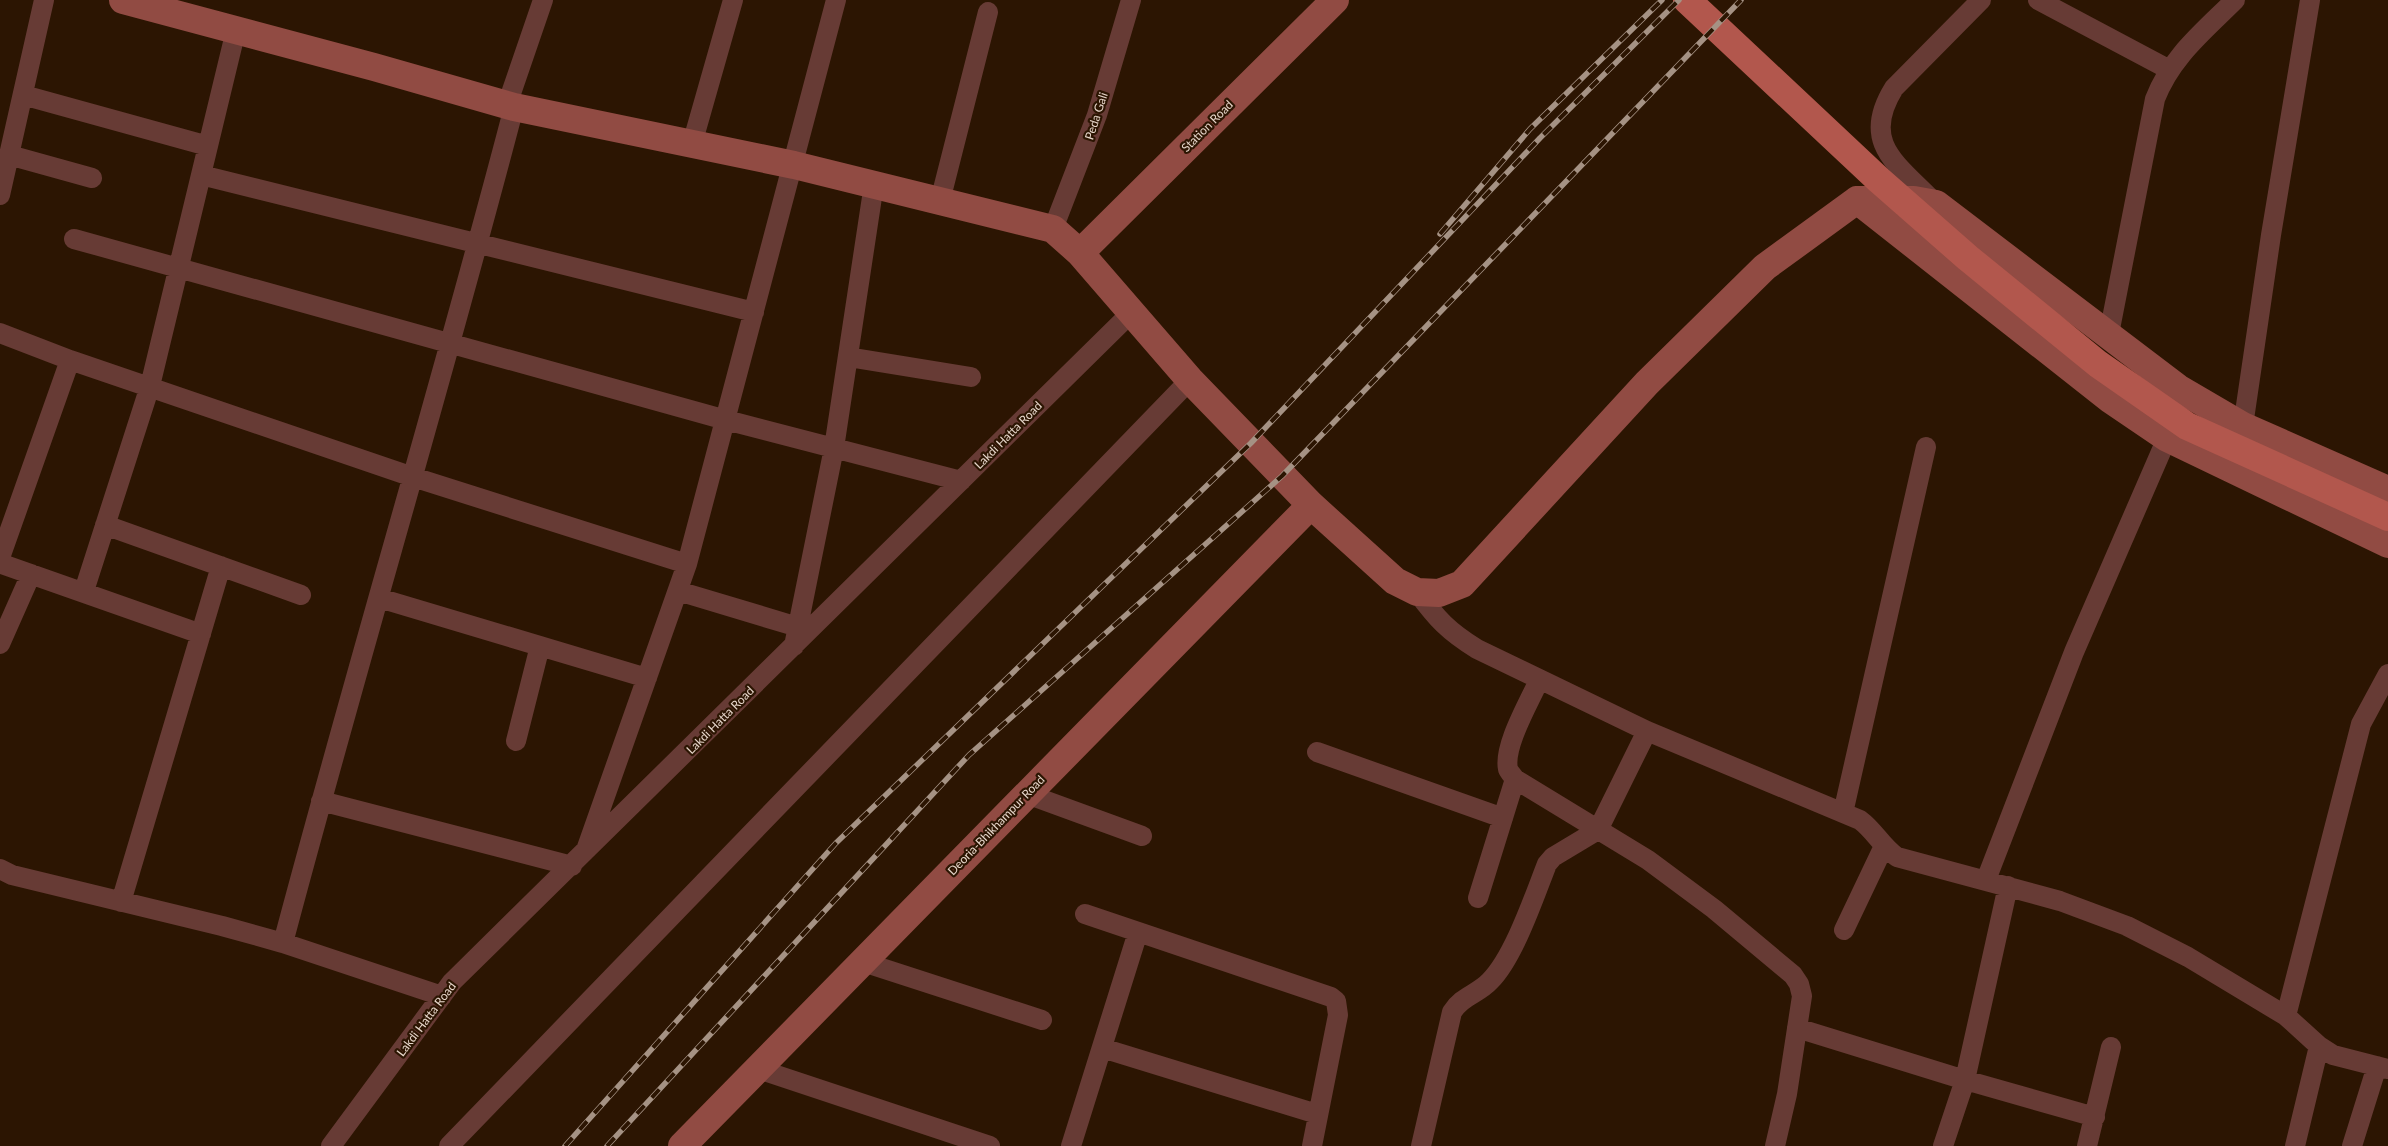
<svg xmlns="http://www.w3.org/2000/svg" width="2388" height="1146" font-family="Lato,sans-serif">
<style>
.lines{fill:none;stroke-linecap:round;stroke-linejoin:round}
.street{stroke:#673b35;stroke-width:20}
.secondary{stroke:#914b43;stroke-width:28}
.primary{stroke:#b2574d;stroke-width:28}
.rail-casing{stroke:#a59284;stroke-width:5.5}
.rail{stroke:#2c1502;stroke-width:4;stroke-dasharray:11;stroke-linecap:butt}
.labels{text-anchor:middle;dominant-baseline:central;stroke-width:4.5;stroke-linejoin:round;paint-order:stroke}
.street-label{font-size:12px;fill:#e8d8cc;stroke:#2c1502}
</style>
<rect width="100%" height="100%" fill="#2c1502"/>
<g class="lines">
<path class="street" d="M2038,0L2168,69
M23,95L208,146
M507,105L543,0
M692,144L733,0
M9,155L92,178
M201,175L754,312
M0,195L44,0
M940,201L988,12
M1936,204C1899,165 1859,144 1894,88L1981,0
M1053,229L1097,115L1131,0
M74,239L726,420L961,481
M0,333L70,360L413,477L687,564
M2109,334L2155,99C2171,57 2204,31 2235,0
M848,357L971,377
M70,360L1,555L2,564L201,634
M2243,426L2271,235L2310,0
M105,525L301,595
M84,591L150,386L236,30
M678,591L798,627
M1417,592C1437,619 1448,631 1477,649L1647,731L1860,820C1875,831 1882,847 1897,857L2060,901L2127,926L2188,957L2286,1016L2319,1046L2333,1055L2388,1069
M379,598L647,678
M0,644L31,574
M794,646L834,448L874,184
M1539,680C1530,701 1503,746 1508,769C1509,772 1513,776 1515,779L1648,860L1714,909L1793,975L1799,984L1802,996L1787,1094L1775,1146
M516,741L540,646
M1317,752L1503,818
M1027,794L1142,836
M321,801L572,866
M1843,813L1926,447
M586,850L687,564L836,0
M0,869L12,875L222,926L283,943L442,996
M1986,880L2074,652L2167,438
M1478,898L1515,779
M121,902L221,566
M1085,914L1331,997L1336,1001L1338,1015L1312,1146
M1844,930L1884,846
M283,943C357,664 441,387 514,107
M863,962L1042,1020
M2286,1016L2361,724L2388,674
M1797,1028L1965,1080L2095,1117
M1102,1048L1317,1114
M758,1069L990,1146
M331,1146L452,982L1131,313
M449,1146L1190,380
M1071,1146L1138,932
M1421,1146L1452,1012C1462,996 1478,994 1490,981C1514,957 1534,897 1547,864L1553,857L1598,830L1647,731
M1943,1146L1965,1080L2008,886
M2087,1146L2111,1047
M2295,1146L2319,1046
M2352,1146L2377,1066"/>
<path class="secondary" d="M123,0L374,67L514,107L794,165L1053,229L1080,253L1190,380L1311,505L1395,581L1417,592L1439,593L1462,584L1647,383L1765,267L1857,200H1914L1936,204L2178,388L2243,426L2388,490
M1857,200L2111,400L2167,438L2388,544
M1080,253L1335,0
M682,1146L1311,505"/>
<path class="primary" d="M1687,0L1879,180L1968,258L2098,364L2187,426L2388,517"/>
<g class="rail-casing">
<path id="rail" d="M1440,234L1530,129L1662,0
M565,1146L836,843L1251,443L1540,138L1679,0
M607,1146L969,755L1282,476L1741,0"/>
</g>
<use href="#rail" class="rail"/>
</g>
<g class="labels">
<g class="street-label">
<text transform="translate(1096 116) rotate(-72)">Peda Gali</text>
<text transform="translate(1207 126) rotate(-45)">Station Road</text>
<text transform="translate(1008 435) rotate(-45)">Lakdi Hatta Road</text>
<text transform="translate(720 720) rotate(-45)">Lakdi Hatta Road</text>
<text transform="translate(996 825) rotate(-46)">Deoria-Bhikhampur Road</text>
<text transform="translate(426 1019) rotate(-53)">Lakdi Hatta Road</text>
</g>
</g>
</svg>
